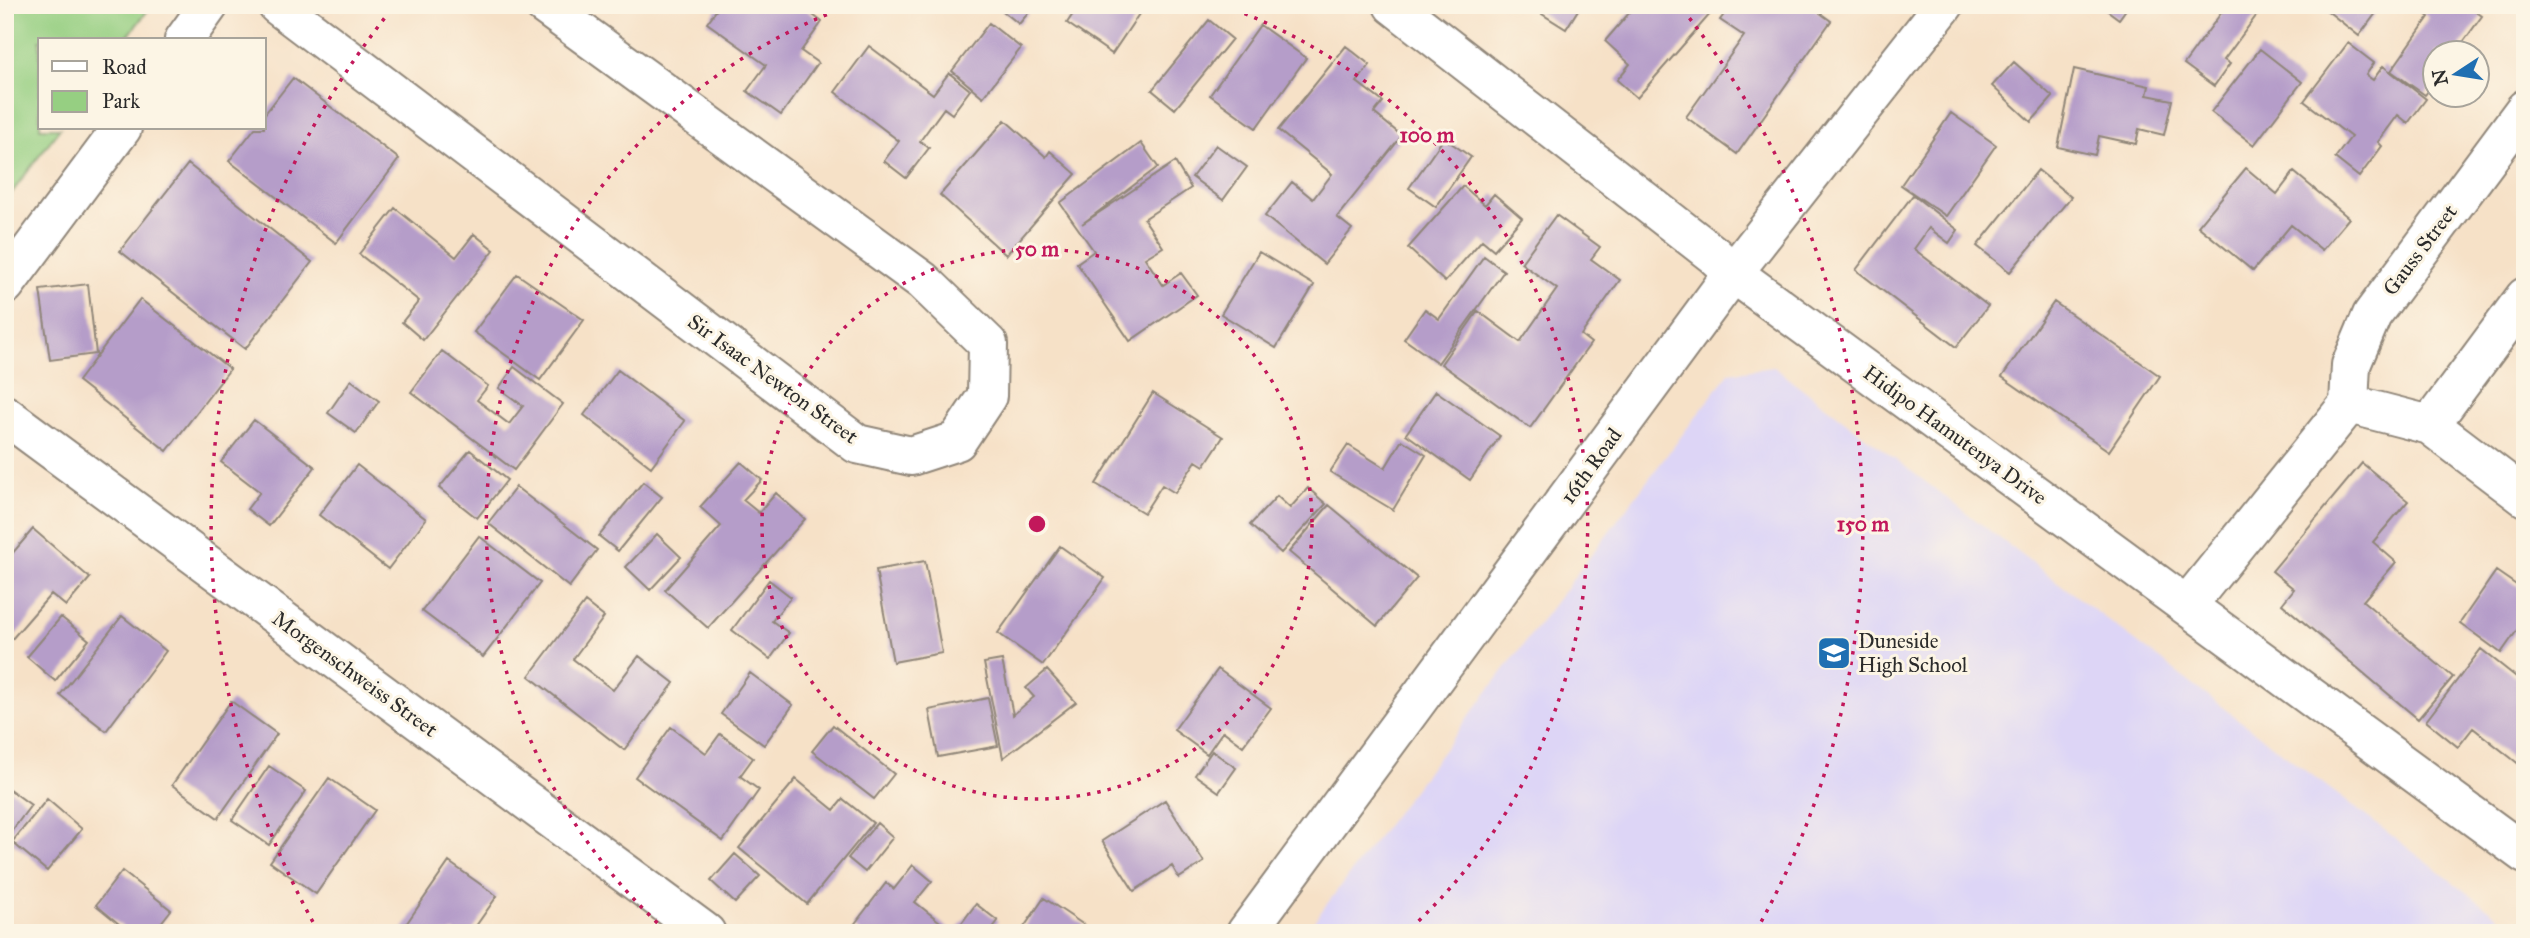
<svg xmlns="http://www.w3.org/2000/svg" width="2530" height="938" font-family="'IM FELL Great Primer',serif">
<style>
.built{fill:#ddd5f6}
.green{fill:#96cf82;stroke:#607d56;stroke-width:2}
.building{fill:#b59dc9}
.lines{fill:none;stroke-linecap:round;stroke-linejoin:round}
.street-casing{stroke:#908679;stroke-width:42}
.street{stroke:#fff;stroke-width:38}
.ring{fill:none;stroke:#c2185b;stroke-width:3.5;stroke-dasharray:3.5 7}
.labels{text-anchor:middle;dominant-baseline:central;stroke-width:6;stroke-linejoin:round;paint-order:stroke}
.street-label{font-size:21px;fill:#2b2b2b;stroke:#fcf5e5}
.poi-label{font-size:21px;fill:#2b2b2b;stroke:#fcf5e5;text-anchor:start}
.centre{fill:#c2185b;stroke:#fcf5e5;stroke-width:3.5}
.ring-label{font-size:21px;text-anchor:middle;font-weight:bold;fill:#c2185b;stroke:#fcf5e5;stroke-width:6;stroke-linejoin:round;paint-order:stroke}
</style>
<rect width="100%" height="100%" fill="#fcf5e5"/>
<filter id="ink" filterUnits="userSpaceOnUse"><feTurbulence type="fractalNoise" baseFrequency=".0143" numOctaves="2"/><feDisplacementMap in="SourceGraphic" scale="14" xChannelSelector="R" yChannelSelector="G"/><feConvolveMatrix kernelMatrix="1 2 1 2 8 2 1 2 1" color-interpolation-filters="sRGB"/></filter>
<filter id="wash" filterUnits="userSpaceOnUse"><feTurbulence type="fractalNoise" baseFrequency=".00686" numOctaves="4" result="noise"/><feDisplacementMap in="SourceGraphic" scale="28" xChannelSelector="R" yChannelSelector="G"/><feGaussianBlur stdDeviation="1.57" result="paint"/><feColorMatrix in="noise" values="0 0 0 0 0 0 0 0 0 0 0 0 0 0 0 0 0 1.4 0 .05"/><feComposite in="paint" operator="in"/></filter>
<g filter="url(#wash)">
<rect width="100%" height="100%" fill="#f6e1c7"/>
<path class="built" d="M1774,367L2520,933H1305L1729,373Z"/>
<path class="green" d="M5,5H152L125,40H40V128H60L5,202Z"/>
<g id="blocks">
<path class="building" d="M720,5H800L822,22L801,51L818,63L781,115L747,91L766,65L707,23Z
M999,5H1035L1019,24L998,7Z
M1079,5H1145L1112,54L1067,23Z
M1537,5H1581L1566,29L1534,9Z
M1636,5H1718L1637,98L1617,80L1630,64L1605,41Z
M1731,5H1809L1831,21L1737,154L1686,117L1744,36L1720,20Z
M2100,5H2129L2119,19Z
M2227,5H2264L2224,60L2230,64L2214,86L2184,64Z
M2320,5H2374L2379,9L2359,36Z
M2413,5H2467L2482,16L2456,52H2436V81L2425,95L2391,71L2429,17Z
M1209,20L1232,39L1175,109L1152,90Z
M989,23L1021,48L983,97L952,71Z
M1260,25L1306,58L1256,128L1210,95Z
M2348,43L2374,63L2366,75L2373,80L2383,66L2426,99L2408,123L2398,115L2378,142L2382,146L2359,177L2335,158L2351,137L2304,101Z
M869,46L933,94L949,73L970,90L952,114L944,108L920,141L929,148L906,178L884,161L899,141L835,92Z
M1346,46L1370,65L1357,82L1383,102L1374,113L1402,136L1337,217L1352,229L1324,264L1265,216L1292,182L1313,199L1332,174L1278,130Z
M2260,49L2302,82L2254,145L2211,112Z
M2014,62L2053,97L2031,122L1992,86Z
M2074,69L2149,86L2147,95L2172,100L2164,135L2139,129L2136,144L2099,136L2095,155L2058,147Z
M293,78L399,159L336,243L229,161L255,128H264V115Z
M1951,113L1996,145L1946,216L1901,185Z
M1005,120L1046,157L1050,151L1076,174L1006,255L940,195Z
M1444,138L1471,157L1436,207L1409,188Z
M1141,143L1158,167L1082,224L1175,162L1191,188L1144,219L1163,247L1145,258L1163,285L1181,273L1197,295L1130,341L1077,263L1094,251L1060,203Z
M1216,145L1247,167L1223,200L1192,177Z
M188,164L312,262L245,349L120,251Z
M2246,168L2277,194L2294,172L2349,218L2322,250L2291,225L2253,271L2198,226Z
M2038,170L2071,197L2010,272L1977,246Z
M1463,186L1485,205L1494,194L1522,218L1494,250L1482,240L1445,282L1408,248Z
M1913,195L1958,230L1949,243L1929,228L1914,249L1988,306L1956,347L1856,270Z
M395,208L456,257L474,234L494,250L423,340L402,322L419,301L359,254Z
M1556,215L1600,247L1591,259L1620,280L1581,335L1591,343L1530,428L1441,364L1478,311L1520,342L1557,289L1521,263Z
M1259,252L1314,285L1276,348L1221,314Z
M1484,256L1504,271L1438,363L1404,339L1425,309L1439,319Z
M517,274L584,320L540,380L474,332Z
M88,284L96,354L50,360L40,290Z
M140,299L230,369L167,451L78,381Z
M2054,302L2160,376L2109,451L2002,377Z
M442,351L488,386L477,400L509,424L523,406L499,388L514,367L563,404L514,470L411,392Z
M618,370L685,421L651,467L584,415Z
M351,380L379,401L356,433L328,413Z
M1436,391L1500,436L1470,480L1406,434Z
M1153,393L1223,437L1204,466L1196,461L1175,493L1162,485L1144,513L1096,484Z
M254,420L315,467L269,526L247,509L260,492L221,462Z
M1402,440L1426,455L1393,510L1330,472L1348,445L1385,468Z
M470,450L507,480L477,518L439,488Z
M741,462L762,480L743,500L759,513L776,493L805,519L708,628L665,590L721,526L700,507Z
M2362,463L2408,501L2373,542L2396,562L2363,601L2453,677L2418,719L2282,604L2294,589L2272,571Z
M357,465L426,519L388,569L319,515Z
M643,482L662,497L618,551L599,536Z
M516,487L597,550L569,587L488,523Z
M1308,488L1326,504L1281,553L1250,525L1277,496L1290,508Z
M1329,505L1417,578L1377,626L1289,552Z
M33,529L90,578L66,606L51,594L5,647V562Z
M657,534L681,557L650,590L626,567Z
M479,536L540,583L483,657L422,611Z
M1060,546L1105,578L1043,665L998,633Z
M925,561L942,653L893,662L876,570Z
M2496,571L2525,591V619L2501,653L2460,623Z
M769,580L791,597L772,621L789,633L770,659L732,630Z
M585,602L604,617L573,659L613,690L639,656L674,683L624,750L529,676Z
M122,616L166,651L106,731L60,695Z
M61,617L89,640L55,681L27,657Z
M2481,649L2525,684V769L2473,728L2458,747L2426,721Z
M1002,660L1013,715L1034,697L1026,688L1047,670L1076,702L1003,758L984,663Z
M1218,669L1271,708L1243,746L1223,731L1207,754L1174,730Z
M750,673L793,705L764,745L721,714Z
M988,698L998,746L938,757L929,710Z
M231,701L277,734L218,818L172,785Z
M833,725L894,774L874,799L812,751Z
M671,727L706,753L720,734L753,758L740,776L759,790L723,841L635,777Z
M1212,751L1236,768L1219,792L1195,775Z
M269,766L306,791L269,845L232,820Z
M329,778L375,810L316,894L270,862Z
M796,779L834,810L843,799L873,823L807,904L739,848Z
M5,786L31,805L5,840Z
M47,799L82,829L47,871L12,842Z
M1165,800L1204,862L1179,878L1172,866L1134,891L1102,841Z
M877,823L893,837L865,872L848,858Z
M735,854L760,876L735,903L711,881Z
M449,862L497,896L471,933H456L453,931L451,933H400Z
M913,865L932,881L915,902L954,933L976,904L998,921L989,933H861L853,926L886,883L894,889Z
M122,871L171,910L153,933H130L96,905Z
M1044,898L1084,925L1079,933H1020Z"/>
</g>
</g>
<g filter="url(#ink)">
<use href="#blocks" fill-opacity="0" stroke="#908679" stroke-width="2"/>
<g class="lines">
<g class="street-casing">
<path id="street" d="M277,5L857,444L911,456L957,441L987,396L988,344L923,281L544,5
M1393,5L1714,255L1733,273L2525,854
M184,40L209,5
M5,285L122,128
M2349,404L2430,425L2525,297
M5,415L706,933
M2430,425L2525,497
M2188,604L2349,404L2351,365L2372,315L2525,109
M1246,933L1733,273L1944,5"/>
</g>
<use href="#street" class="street"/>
</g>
</g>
<g class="ring">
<circle cx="1037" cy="524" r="275"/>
<path d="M665 930A551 551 0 0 1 849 6M1225 6A551 551 0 0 1 1409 930"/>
<path d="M318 931A826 826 0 0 1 391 10M1683 10A826 826 0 0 1 1756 931"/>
</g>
<defs>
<g id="school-square" transform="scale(1.75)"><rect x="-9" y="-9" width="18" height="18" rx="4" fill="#1f6fb2" stroke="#fcf5e5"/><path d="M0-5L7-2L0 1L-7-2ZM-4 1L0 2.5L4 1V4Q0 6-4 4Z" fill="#fff"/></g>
</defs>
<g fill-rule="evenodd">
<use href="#school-square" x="1834" y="653"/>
</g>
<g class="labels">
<g class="street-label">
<text transform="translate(2420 250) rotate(-53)">Gauss Street</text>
<text transform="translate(773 379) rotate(36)">Sir Isaac Newton Street</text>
<text transform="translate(1955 435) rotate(36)">Hidipo Hamutenya Drive</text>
<text transform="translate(1591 466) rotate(-54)">16th Road</text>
<text transform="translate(355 674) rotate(36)">Morgenschweiss Street</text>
</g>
<g class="poi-label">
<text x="1858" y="641">Duneside<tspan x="1858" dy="24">High School</tspan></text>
</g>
</g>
<circle cx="1037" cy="524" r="10" class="centre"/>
<g class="ring-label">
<text x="1427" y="142">100 m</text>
<text x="1037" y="256">50 m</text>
<text x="1863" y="531">150 m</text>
</g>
<rect width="2530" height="938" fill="none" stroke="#fcf5e5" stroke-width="28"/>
<rect x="38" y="38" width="228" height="91" fill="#fcf5e5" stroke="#a8a49b" stroke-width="2"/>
<rect x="52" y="61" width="35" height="10" fill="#ffffff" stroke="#a8a49b" stroke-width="2"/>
<text x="102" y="74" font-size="21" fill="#2b2b2b">Road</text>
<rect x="52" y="91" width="35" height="21" fill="#96cf82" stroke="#a8a49b" stroke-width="2"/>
<text x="102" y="108" font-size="21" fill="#2b2b2b">Park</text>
<g transform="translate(2456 74) rotate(258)"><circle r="33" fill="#fcf5e5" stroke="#a8a49b" stroke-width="2"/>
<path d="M0-5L12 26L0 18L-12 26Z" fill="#1f6fb2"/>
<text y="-10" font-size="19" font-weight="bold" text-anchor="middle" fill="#2b2b2b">N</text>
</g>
</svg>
